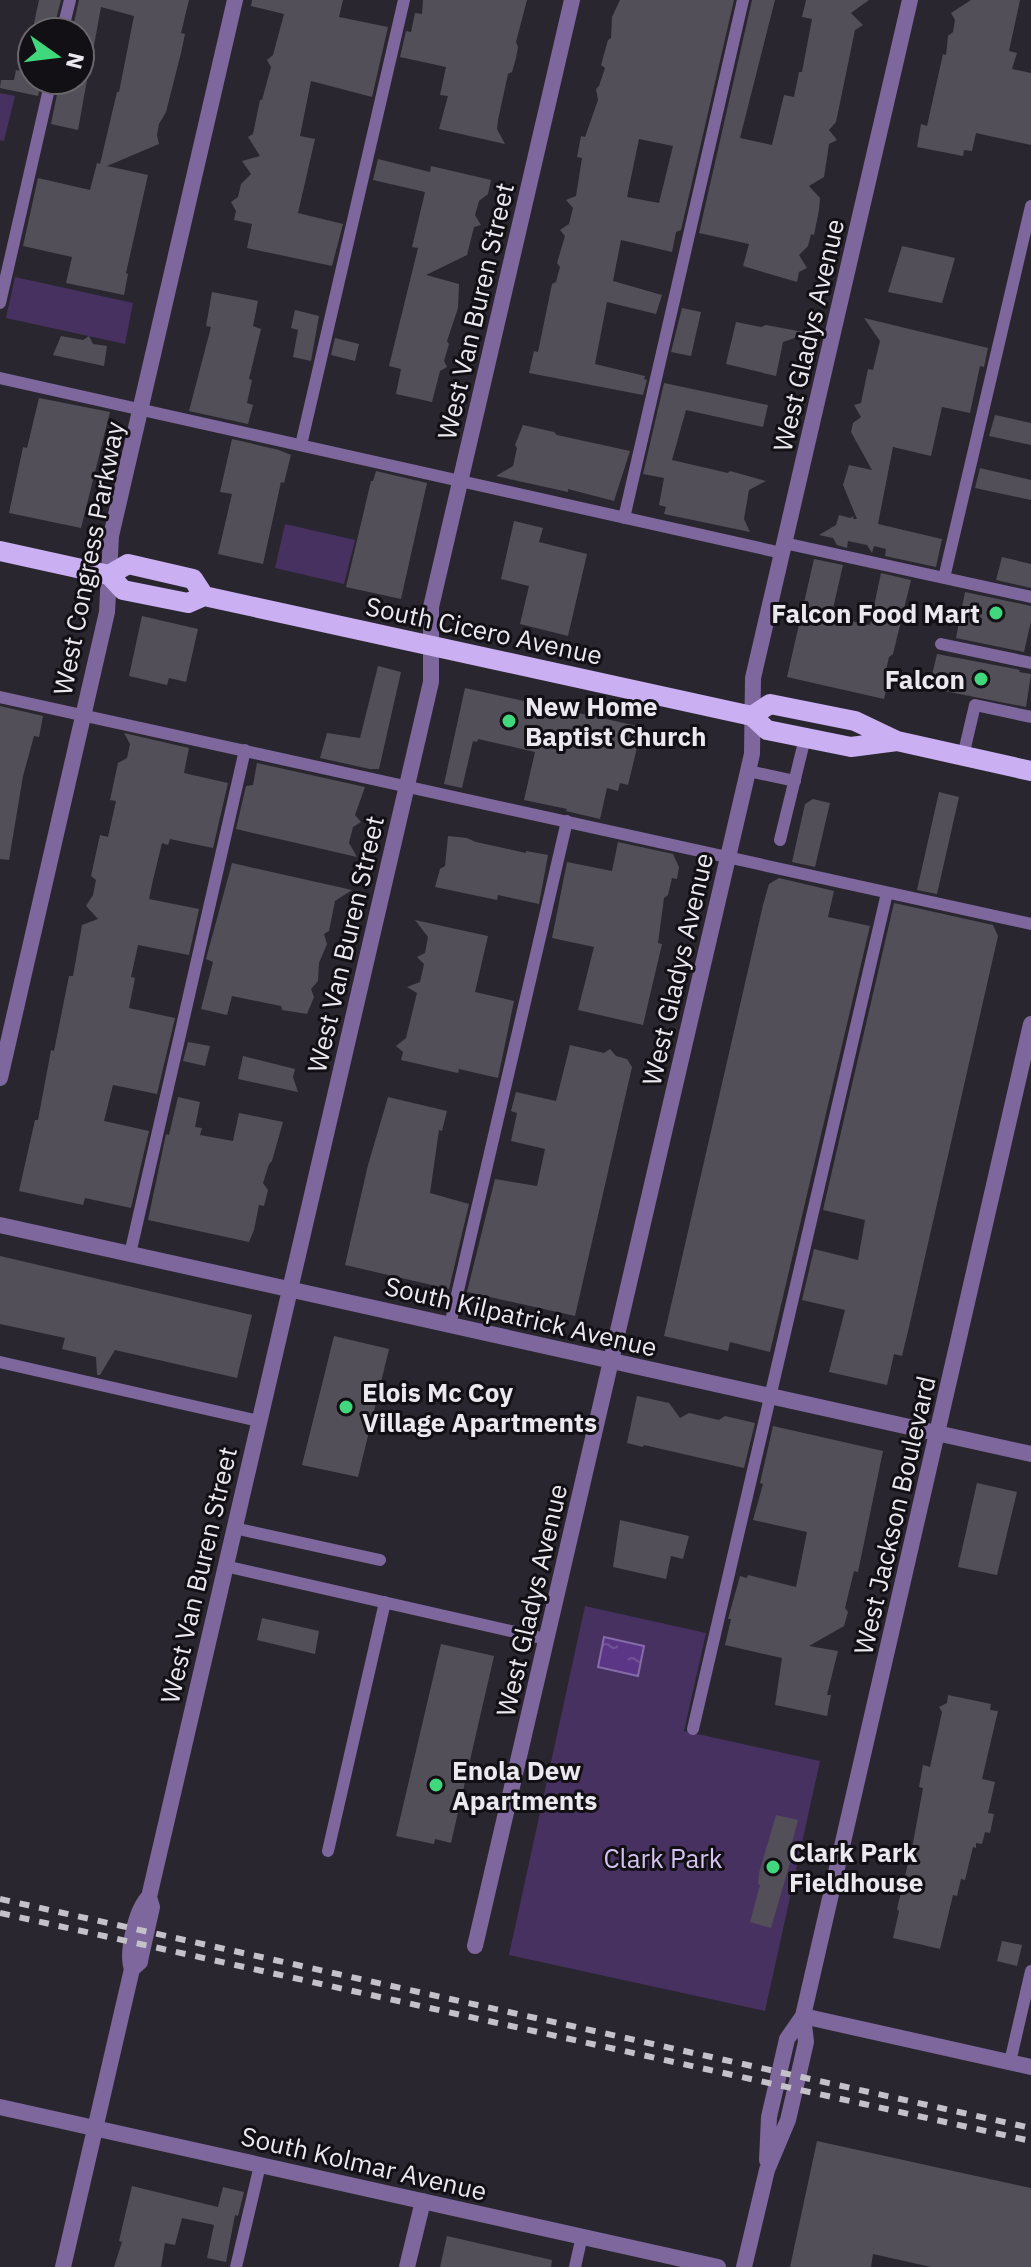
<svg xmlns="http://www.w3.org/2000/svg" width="1031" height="2267" font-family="'IBM Plex Sans',sans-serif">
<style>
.green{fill:#463161}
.water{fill:url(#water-ripples);stroke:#866ca6;stroke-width:2}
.building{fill:#534f59;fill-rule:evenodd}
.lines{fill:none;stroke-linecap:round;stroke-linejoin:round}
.service{stroke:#7d679d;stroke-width:12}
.minor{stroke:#7d679d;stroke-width:16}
.tertiary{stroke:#7d679d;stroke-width:16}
.primary{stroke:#cab0f3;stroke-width:20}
.rail{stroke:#c4c1c8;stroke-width:6;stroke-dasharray:10 10;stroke-linecap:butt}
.poi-dot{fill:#41d77c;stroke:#121014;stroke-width:3}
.labels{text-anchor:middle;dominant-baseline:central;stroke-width:6;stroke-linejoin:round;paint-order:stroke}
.street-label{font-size:26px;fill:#ebe9ef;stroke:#121014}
.poi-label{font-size:26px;font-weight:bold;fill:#ebe9ef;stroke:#121014;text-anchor:start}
.park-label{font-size:26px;fill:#d4c3f0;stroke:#121014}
</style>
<defs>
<pattern id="water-ripples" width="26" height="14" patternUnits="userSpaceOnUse" patternTransform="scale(2)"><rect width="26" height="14" fill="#5b3686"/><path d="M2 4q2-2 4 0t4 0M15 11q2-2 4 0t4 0" fill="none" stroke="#735397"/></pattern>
</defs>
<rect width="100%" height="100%" fill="#2a262f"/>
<path class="green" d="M0,93L15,96L4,141L0,140Z
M15,277L133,303L125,344L6,318Z
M285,524L355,540L344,584L275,568Z
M585,1606L706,1633L684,1731L820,1761L765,2011L509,1955Z"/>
<path class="water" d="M604,1637L644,1646L638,1676L598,1667Z"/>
<path class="building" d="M39,0H61L54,27L34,23Z
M79,0H189L181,33L185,34L181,53L166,112L159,124L157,135L159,144L107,166L148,175L126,273L128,274L124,295L66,283L72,257L23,246L38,178L90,190L97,163L100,164L117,92H119L134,16L101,7L89,73L80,72V32L72,31Z
M252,0H343L339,17L388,27L372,97L311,81L300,136L315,139L298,213L343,224L332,266L247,248L252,224L234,220L236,211L231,202L238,197L241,184L251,174L242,161L260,156L248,137L253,134L260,100H262L271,67L267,60L273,55L284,14L251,6Z
M423,0H527L516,42L518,47L516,58L512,72L508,74L498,120L497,129L505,144L439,129L448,96L440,95L446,67L400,57L406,31L411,32L415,13L422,14Z
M620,0H734L681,230L676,232L672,252L621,240L613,281L662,295L656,314L607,302L595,364L645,376L644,379L647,380L643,395L529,373L534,351L538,352L552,284L556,282L560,267L557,263L565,236L560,230L569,224L573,208L566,200L576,196L582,158L577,157L581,136L585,137L598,100L596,89L599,86L605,68L601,65L608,40L611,38L612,17ZM639,139L673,146L659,203L627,197Z
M752,0H775L740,138L772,145L784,95L794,97L799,72H802L812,19L802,17L806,0H869L851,13L863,25L855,30L836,122L829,130L837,140L829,144L824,177L809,186L820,198L819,210L814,235L811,234L808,246L799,255L807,268L799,272L797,282L743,266L749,244L699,233Z
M971,0H1020L1009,51L1017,53L1012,69L1031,73V145L976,133L972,151L964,150L963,156L917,147L921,124L927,126L943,54L946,55L948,36L953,32L955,20L951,13Z
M16,70L32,73V80H42L38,96L0,88L1,80H14Z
M60,80H87L78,130L51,124Z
M378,159L430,172L431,166L491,180L488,194L479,201L475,215L481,225L474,227L467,255L426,275L459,284L458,308L447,341L449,344L444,361L447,367L440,371L432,402L396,394L401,369L389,366L418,248L412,247L425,192L373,180Z
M902,246L955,258L942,303L888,292Z
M212,292L258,301L253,326L261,329L249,379L252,380L247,403L253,405L248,424L189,411L211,327L206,326Z
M682,308L701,312L691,356L671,352Z
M295,310L319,316L311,361L293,357L298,330L291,328Z
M864,318L988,348L984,367L980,366L970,413L942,407L931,456L893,447L878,524L942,539L936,567L885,556L886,549L874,546L872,553L867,545L848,541L847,548L837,545L833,538L819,535L836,525L839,515L850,518L854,516L853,519H857L843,485L849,465L872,470L851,432L853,423L861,417L854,405L861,403L868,369L873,370L880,341Z
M736,322L761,327L766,325L809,333L783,342L776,376L726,364Z
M61,336L83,340L89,336L93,344L107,346L104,366L53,355Z
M335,338L359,344L355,361L331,355Z
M664,383L768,405L763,427L686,410L672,460L728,473L730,471L766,481L749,490L744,519L750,532L664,514L666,507L659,505L664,478L643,474Z
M39,398L110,412L81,528L9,513L23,447L27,448Z
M995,415L1031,423V445L989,436Z
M523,425L554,432L557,435L630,451L614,501L568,489V492L496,476L513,466L517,448L515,445Z
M232,439L279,450L291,455L284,483L281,482L263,564L218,554L232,494L220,492Z
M980,468L1031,480V500L975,488Z
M376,471L427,483L401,599L346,587L371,481H373Z
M514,521L543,528L539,542L587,554L568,636L520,624L529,586L501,579Z
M1002,557L1031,564V588L996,580Z
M814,559L843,565L831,617L870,625L881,573L911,580L893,654L889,657L886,670L889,678L884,699L787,677Z
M965,592L1031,606V621L1024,652L956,638Z
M142,616L198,629L186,682L169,678L167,685L129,676Z
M937,654L1020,670L1019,672L1031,674L1026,707L929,688Z
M378,666L401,672L379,769H370L320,758L327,733L360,738Z
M465,688L642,727L628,785L620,783L618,791L607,788L600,819L566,811L567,809L524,800L535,752L478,739L477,742L473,741L462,788L444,784Z
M0,706L43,716L39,737L34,736L23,776L9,860L0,859Z
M124,733L189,748L184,773L228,783L213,848L170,839L168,845L162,843L153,880L149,899L199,909L189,955L138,945L131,977L135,978L129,1008L175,1018L157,1094L113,1085L104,1121L149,1131L131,1208L85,1198L83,1205L19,1191L35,1120H38L51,1050L54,1051L69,976H73L82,925L98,919L86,906L93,895L96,880L91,876L100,835L108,837L116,801L110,800L118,763L127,758L130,744Z
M257,763L365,787L355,815L361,822L353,827L349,843L357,857L236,829L246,786L253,785Z
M939,792L959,797L937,894L917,890Z
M813,799L830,803L815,867L792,862L805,804Z
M448,836L467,838L476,842L526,853V851L548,855L539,904L498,895L497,900L435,887L440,869L445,866Z
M618,842L673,854L679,867L677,879L672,878L668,895L664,898L658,943L662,944L643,1025L578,1010L594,947L552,938L567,862L612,871Z
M232,863L352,890L335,901L329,931L324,934L327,944L319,963L318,981L311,989L314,997L307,1014L282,1010L281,1006L232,996L227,1015L201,1009L213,962L206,959Z
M779,878L834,891L828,917L870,926L770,1352L730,1342L728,1351L664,1336L763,905L769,884Z
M894,903L993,925L998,936L909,1327L902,1356L894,1354L887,1385L829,1372L845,1310L802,1300L814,1249L858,1260L865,1220L823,1210Z
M415,920L488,936L475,992L514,1001L498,1078L459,1069L458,1073L401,1060L403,1052L396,1046L406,1038L417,993L407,987L420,982L424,964L417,957L425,953L428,937Z
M188,1042L210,1046L205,1066L183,1061Z
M570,1045L604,1053L610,1049L616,1056L627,1059L632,1067L575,1316L467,1292L495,1179L537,1186L545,1149L511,1141L517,1113L511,1111L516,1092L556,1101Z
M243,1056L295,1069L293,1077L298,1092L238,1079Z
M178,1097L200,1102L195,1127L202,1128L200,1135L233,1141L239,1113L283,1122L272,1161L269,1164L263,1183L268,1190L264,1206L259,1205L254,1230L249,1242L148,1220L166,1134L169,1135Z
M388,1097L447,1111L442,1131L439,1130L430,1193L469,1204L449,1289L345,1265L368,1165Z
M0,1256L252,1315L237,1378L115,1350L100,1375H97L96,1357L62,1349L65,1338L0,1324Z
M334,1336L389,1349L358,1477L302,1465Z
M637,1396L669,1403L680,1418L689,1413L719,1420L725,1416L755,1423L744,1468L644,1445L643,1447L627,1443Z
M773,1426L883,1451L858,1572L854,1571L845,1608L848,1612L844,1626L809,1646L838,1651L827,1695H831L827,1716L775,1705L782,1658L725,1645L731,1619H728L740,1576L747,1578L748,1575L796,1587L807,1532L753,1520L763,1484L760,1483Z
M977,1483L1017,1492L997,1575L958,1567Z
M620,1520L689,1536L683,1559L671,1556L666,1579L613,1567Z
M262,1618L319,1631L315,1654L257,1640Z
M441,1644L494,1656L451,1843L435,1839L434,1844L396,1836Z
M948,1695L991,1704L990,1710L998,1711L982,1779L995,1782L988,1813L994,1814L990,1833L985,1832L982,1844L976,1843V1848L973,1847L965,1880L961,1879L957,1896L953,1895L940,1949L893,1938L899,1911L897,1909L913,1843L923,1788L919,1787L923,1765L930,1767L942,1712L939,1707L947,1703Z
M776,1815L798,1820L788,1858L791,1859L771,1928L750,1922L760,1885L758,1884L759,1873Z
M1002,1941L1022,1945L1017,1966L997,1961Z
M817,2141L1031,2188V2267H931L873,2254L871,2267H790Z
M132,2186L218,2207L223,2187L244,2192L238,2216L235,2215L226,2262L207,2258L214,2225L182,2218L175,2245L165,2243L161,2267H114L122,2242L119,2241Z
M447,2236L552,2260L551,2267H440Z"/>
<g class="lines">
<path class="service" d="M62,32L70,0
M0,303L51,80
M0,378L782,553
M301,445L404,0
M624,518L743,0
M784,543L1031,597
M944,578L1031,206
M941,644L1031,663
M0,697L1031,924
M963,756L975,705L1031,717
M748,771L795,781
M780,840L805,738
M130,1254L245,750
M450,1325L567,821
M0,1362L259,1421
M234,1528L380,1560
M225,1566L546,1639
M693,1729L887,893
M328,1851L385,1602
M1010,2062L1031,1971
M236,2267L260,2165
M575,2267L582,2236"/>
<path class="minor" d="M0,1078L107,612L111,536L235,0
M0,1225L1031,1454
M475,1946L752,754L753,678L910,0
M132,1969C126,1953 136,1909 149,1897
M803,2016L1031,2067
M0,2107L718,2267
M63,2267L132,1969L140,1962L141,1956L152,1907L149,1897L431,682V607L572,0
M407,2267L423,2201"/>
<path class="tertiary" d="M767,2160L769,2117L782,2061L787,2039L803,2016
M744,2267L767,2170L788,2120L801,2064L806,2042L803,2016L1031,1024"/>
<path class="primary" d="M0,551L109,575L123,590L188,603L204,596L752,716L767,730L851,747L897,741
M109,575L128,564L193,579L204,596
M752,716L770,704L855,721L897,741L1031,771"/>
<path class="rail" d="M0,1899L1031,2128
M0,1913L1031,2141"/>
</g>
<g class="poi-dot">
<circle cx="996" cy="613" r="8"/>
<circle cx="981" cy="679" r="8"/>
<circle cx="509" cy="721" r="8"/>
<circle cx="346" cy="1407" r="8"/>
<circle cx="436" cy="1785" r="8"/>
<circle cx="773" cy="1867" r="8"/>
</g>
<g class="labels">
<g class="street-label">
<text transform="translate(475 311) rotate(-77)">West Van Buren Street</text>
<text transform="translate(808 335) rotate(-77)">West Gladys Avenue</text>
<text transform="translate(88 558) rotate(-79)">West Congress Parkway</text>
<text transform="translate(484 630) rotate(12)">South Cicero Avenue</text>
<text transform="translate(345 944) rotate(-77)">West Van Buren Street</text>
<text transform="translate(677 969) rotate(-77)">West Gladys Avenue</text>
<text transform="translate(521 1316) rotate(13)">South Kilpatrick Avenue</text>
<text transform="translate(894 1515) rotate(-77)">West Jackson Boulevard</text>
<text transform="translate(198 1575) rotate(-77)">West Van Buren Street</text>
<text transform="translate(531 1600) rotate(-77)">West Gladys Avenue</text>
<text transform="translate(364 2163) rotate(13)">South Kolmar Avenue</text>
</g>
<g class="poi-label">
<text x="980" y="613" text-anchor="end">Falcon Food Mart</text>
<text x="965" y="679" text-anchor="end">Falcon</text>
<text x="525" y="706">New Home<tspan x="525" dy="30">Baptist Church</tspan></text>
<text x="362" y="1392">Elois Mc Coy<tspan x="362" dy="30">Village Apartments</tspan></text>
<text x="452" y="1770">Enola Dew<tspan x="452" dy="30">Apartments</tspan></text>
<text x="789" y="1852">Clark Park<tspan x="789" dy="30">Fieldhouse</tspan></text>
</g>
<g class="park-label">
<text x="663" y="1858">Clark Park</text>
</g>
</g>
<g transform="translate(56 56) rotate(104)"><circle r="38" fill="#121014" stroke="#69676c" stroke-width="2"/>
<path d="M0-6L14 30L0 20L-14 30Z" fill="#41d77c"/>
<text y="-12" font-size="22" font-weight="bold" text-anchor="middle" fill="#ebe9ef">N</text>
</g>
</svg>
